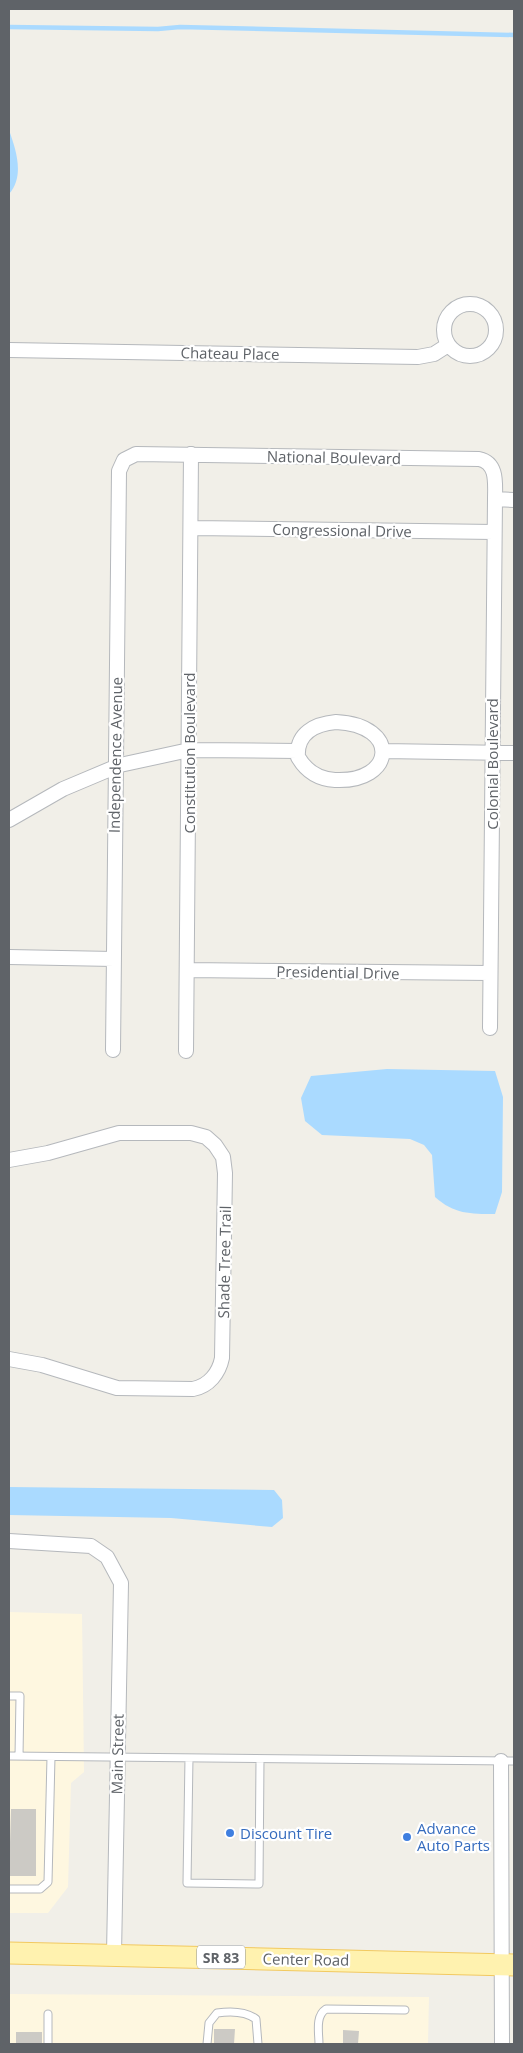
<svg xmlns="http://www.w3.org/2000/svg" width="523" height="2053" font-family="'Open Sans',sans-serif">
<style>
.commercial{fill:#fef7e0}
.water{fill:#aadaff}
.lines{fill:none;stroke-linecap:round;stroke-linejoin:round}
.stream{stroke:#aadaff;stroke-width:4.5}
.building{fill:#cccac5}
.lane-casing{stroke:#b5b8bc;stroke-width:9}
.street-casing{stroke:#b5b8bc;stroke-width:16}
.primary-casing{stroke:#f2c960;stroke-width:23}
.lane{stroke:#fff;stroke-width:7}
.street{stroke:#fff;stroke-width:14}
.primary{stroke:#fff2af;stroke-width:21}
.shop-dot{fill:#3f7fe0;stroke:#fff;stroke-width:2}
.labels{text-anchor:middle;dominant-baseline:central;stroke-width:4.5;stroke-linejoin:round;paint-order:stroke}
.shield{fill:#fff;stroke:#8f9295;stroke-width:1}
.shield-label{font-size:14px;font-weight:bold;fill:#5f6368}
.street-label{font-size:15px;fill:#5f6368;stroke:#fff}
.shop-label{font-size:15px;fill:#366cbe;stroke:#fff;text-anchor:start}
</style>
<rect width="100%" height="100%" fill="#f1efe8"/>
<path class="commercial" d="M9,1612L82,1614L84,1772L71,1783L68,1887L48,1913H9Z
M9,1994L429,1997L428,2044H9Z"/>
<path class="water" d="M9,130C16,150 25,176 9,194Z
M387,1069L495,1071L503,1097L502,1192L495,1214C470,1214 454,1214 435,1197L432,1155L424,1145L410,1139L322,1135L305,1121L301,1098L311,1076Z
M9,1487L274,1490L282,1500L283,1518L272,1527L171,1518L9,1515Z"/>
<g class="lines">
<path class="stream" d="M9,27L158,29L180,27L514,35"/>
</g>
<path class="building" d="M11,1809H36V1876H9Z
M214,2029H235L234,2044H214Z
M343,2030L359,2031L358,2044H343Z
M16,2032H42V2044H16Z"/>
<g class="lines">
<g class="lane-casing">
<path id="lane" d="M9,1696H20L19,1756
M9,1756L514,1761
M189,1758L187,1883L259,1884L260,1759
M9,1889H40L48,1882L51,1757
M48,2044V2014
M207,2044L209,2023L217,2013C230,2011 245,2011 256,2019L258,2044
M319,2044C319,2033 315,2016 326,2009L405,2010"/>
</g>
<g class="street-casing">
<path id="street" d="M444 330a26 26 0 1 1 52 0a26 26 0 1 1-52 0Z
M9,350L418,357L434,354L448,345
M495,499L514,500
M191,528L494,532
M336,722C401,725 395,783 335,780C318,779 306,771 298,757C296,733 315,724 336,722Z
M383,751L514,753
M9,820L63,789L120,765L189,750L298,751
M9,957L114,959
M187,970L490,973
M113,1050L119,471L124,460L136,454L479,459C498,463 495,484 495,499L490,1028
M186,1051L191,454
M9,1160L48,1153L119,1133H191L206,1137L215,1145L223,1157L225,1173L222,1358C219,1373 209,1386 193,1389L117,1388L42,1365L9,1359
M9,1541L91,1546L107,1557L121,1583L114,1954
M501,1761L502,2044"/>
</g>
<g class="primary-casing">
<path id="primary" d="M9,1953L514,1965"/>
</g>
<use href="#lane" class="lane"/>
<use href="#street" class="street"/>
<use href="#primary" class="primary"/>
</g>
<g class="shop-dot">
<circle cx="230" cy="1833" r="5"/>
<circle cx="407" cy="1837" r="5"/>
</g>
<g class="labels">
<rect class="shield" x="197" y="1945.5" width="48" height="23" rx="4"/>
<g class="shield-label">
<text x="221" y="1957">SR 83</text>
</g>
<g class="street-label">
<text transform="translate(230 353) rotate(1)">Chateau Place</text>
<text transform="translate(334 457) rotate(1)">National Boulevard</text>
<text transform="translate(342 530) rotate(1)">Congressional Drive</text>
<text transform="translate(189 753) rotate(-90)">Constitution Boulevard</text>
<text transform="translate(115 755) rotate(-89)">Independence Avenue</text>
<text transform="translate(492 764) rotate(-90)">Colonial Boulevard</text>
<text transform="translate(338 972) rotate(1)">Presidential Drive</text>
<text transform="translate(224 1262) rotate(-89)">Shade Tree Trail</text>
<text transform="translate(117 1754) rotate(-89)">Main Street</text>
<text transform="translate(306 1959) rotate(1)">Center Road</text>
</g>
<g class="shop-label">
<text x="417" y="1828">Advance<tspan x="417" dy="17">Auto Parts</tspan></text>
<text x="240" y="1833">Discount Tire</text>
</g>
</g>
<rect width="523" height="2053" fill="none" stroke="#5f6368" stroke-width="20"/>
</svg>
